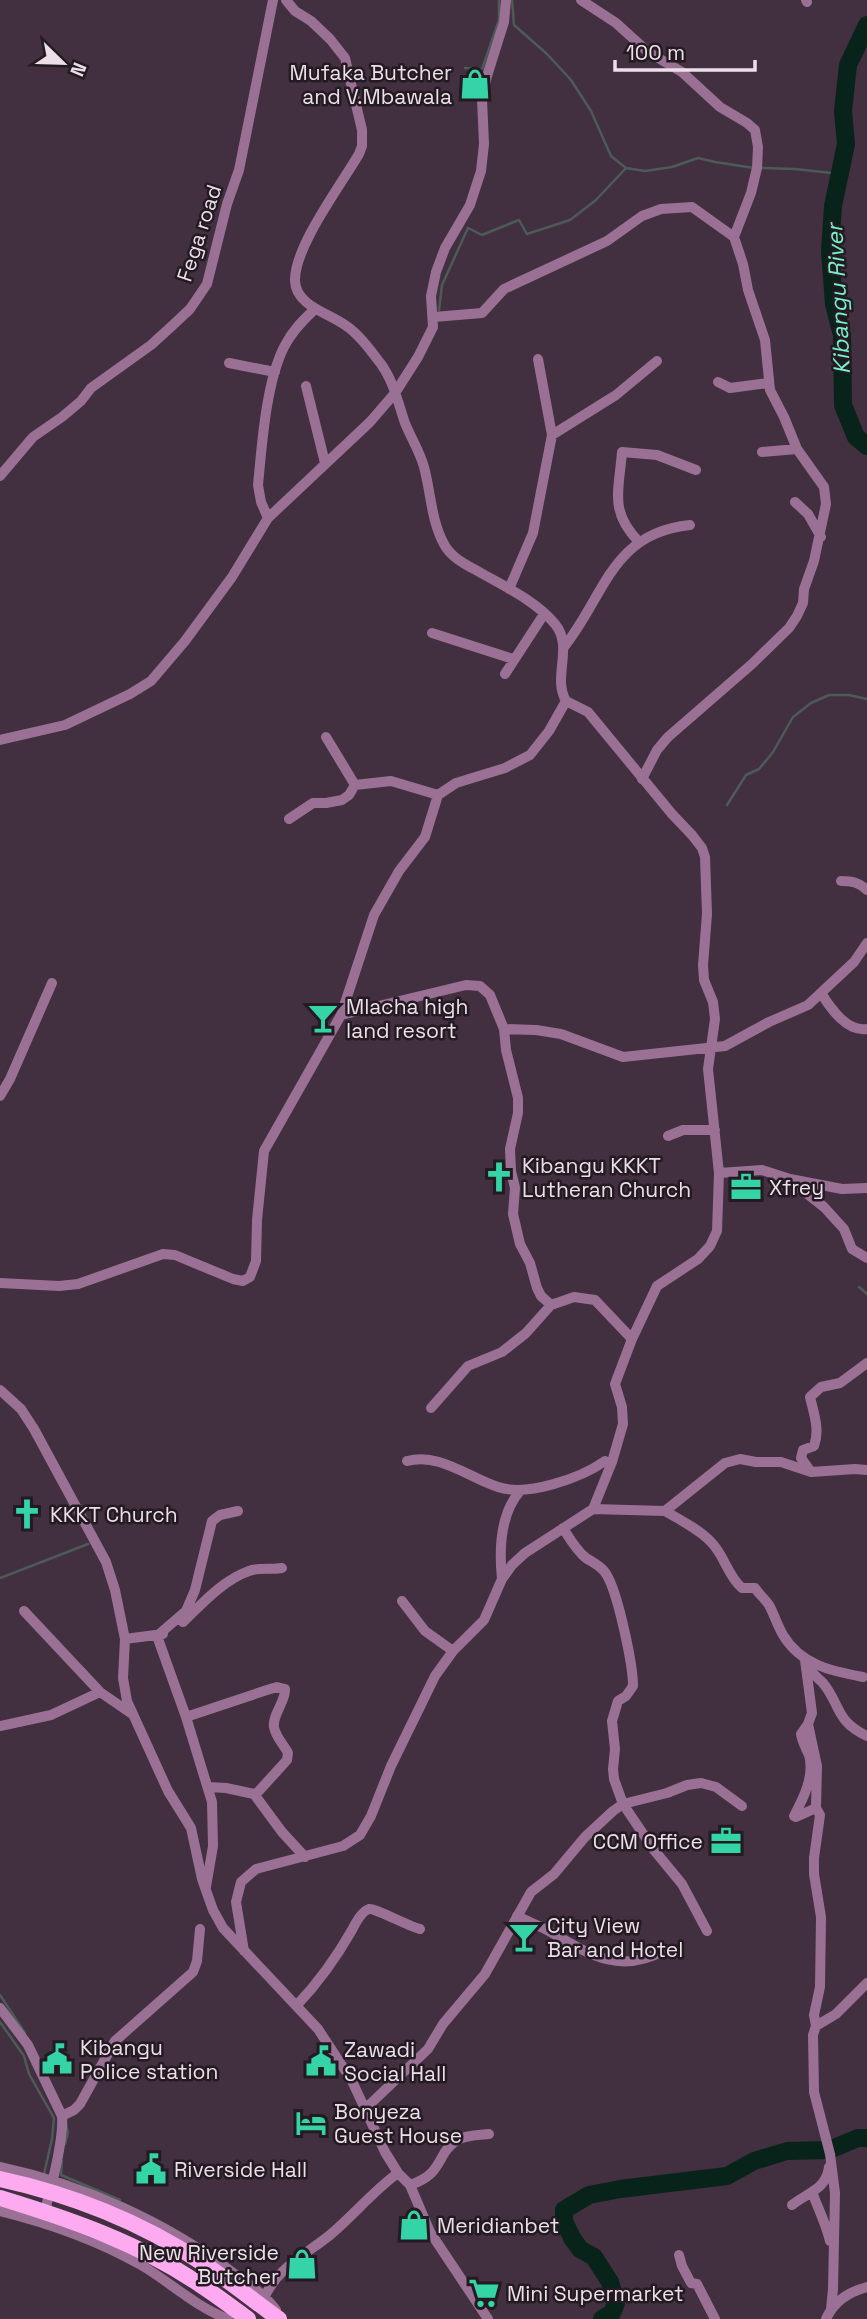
<svg xmlns="http://www.w3.org/2000/svg" width="867" height="2319" font-family="'Space Grotesk',sans-serif">
<style>
.lines{fill:none;stroke-linecap:round;stroke-linejoin:round}
.stream{stroke:#4c5b58;stroke-width:2.5}
.river{stroke:#07231a;stroke-width:18}
.street{stroke:#9a7194;stroke-width:10}
.primary{stroke:#fdaaf1;stroke-width:16}
.labels{text-anchor:middle;dominant-baseline:central;stroke-width:5;stroke-linejoin:round;paint-order:stroke}
.poi-label{font-size:21px;fill:#ecdfea;stroke:#231a22;text-anchor:start}
.street-label{font-size:21px;fill:#ecdfea;stroke:#231a22}
.water-label{font-size:23px;font-style:italic;fill:#75f0c7;stroke:#231a22}
</style>
<rect width="100%" height="100%" fill="#422f3f"/>
<g class="lines">
<path class="stream" d="M512,0L514,25L547,54L571,80L591,111L611,156L626,168L645,171L672,167L698,158L715,162L754,168
M465,68L482,69L499,20V0
M761,168L795,169L841,174
M439,310L442,285L468,228L482,235L519,220L527,234L570,220L596,200L626,168
M727,805L746,775L759,769L773,752L793,717L811,703L829,695H849L867,699
M859,1287L867,1294
M0,1578L88,1544
M0,1995L25,2033
M0,2022L24,2056L29,2074L54,2118L52,2139L44,2174
M65,2144L68,2133L66,2123
M62,2161L61,2175L120,2200
M612,2313L616,2319"/>
<path class="river" d="M867,25L848,65L843,111L846,144L833,206L830,251L834,304L842,335L843,405L856,437L867,446
M602,2319L612,2313L616,2303L610,2282L594,2257L580,2249L572,2238L564,2221V2210L589,2195L620,2189L727,2176L754,2161L787,2151L829,2150L858,2138H867"/>
<path class="street" d="M286,0L295,11L311,21L330,39L345,58L362,130V146L359,154C341,185 294,247 295,281C296,306 329,313 345,325C359,334 371,351 381,364C394,382 398,403 405,423C411,438 420,452 424,467C431,493 431,520 444,544C451,558 467,565 481,573C506,587 537,602 555,624C574,647 552,677 566,701
M581,0L616,23L648,52L682,72L720,107L747,123L755,130L758,147L757,168L751,193L734,237
M806,0L807,2
M434,317L482,313L504,289L607,241L642,216L661,209L692,207L734,237L743,264L748,290L765,340L770,390L784,417L797,449L824,487L826,504L814,561L804,589L803,603L797,616L789,628L752,664L668,737L657,750L642,779
M229,363L275,372
M718,382L730,388L768,383
M306,386L325,463
M552,435L616,395L657,361
M762,452L797,449
M0,476L33,437L62,417L81,401L91,388L151,345L173,325L190,309L207,284L227,204L239,170L273,0
M795,502L808,514L821,537
M268,518L261,502L258,485C262,444 266,383 284,347C292,331 303,320 315,309
M639,542C609,511 619,491 622,452L657,455L696,470
M509,589L533,533L552,435L538,359
M432,633L513,659
M564,647C605,596 611,533 690,525
M505,674L544,614
M326,737L355,785L391,781L438,795
M0,740L65,725L130,694L151,681L185,641L232,577L268,518L370,422L395,393L418,357L433,327L431,296L436,272L445,248L470,205L481,171L484,144L482,99L487,76L504,22L506,0
M289,819L313,803H326L342,800L349,795L355,785
M841,881C852,881 858,882 867,890
M821,993C831,1009 847,1032 867,1029
M341,1015L466,985L480,986L490,995L504,1029L506,1050L518,1098V1113L510,1149L511,1171L515,1188L513,1214L520,1244L530,1263L537,1288L541,1296L551,1305L574,1297L595,1300L632,1339
M504,1029L536,1030L561,1034L623,1057L725,1046L769,1022L808,1005L854,962L867,943
M0,1096L10,1079L52,983
M668,1136L683,1130H715
M719,1173L762,1170L787,1178L824,1207L844,1229L852,1249L867,1258
M790,1179L842,1189L867,1188
M0,1283L59,1286L78,1284L163,1254L175,1255L233,1279L243,1281L250,1277L256,1261L257,1220L264,1151L341,1015L374,915L399,871L425,837L438,795L456,783L505,768L530,755L549,731L566,701
M0,1390L21,1409L34,1429L106,1562L115,1590L125,1639L123,1678L127,1701L168,1791L191,1828L202,1879L213,1910L223,1928L318,2029L352,2081L385,2152L398,2173L410,2185L430,2232L488,2319
M431,1408L468,1366L502,1352L526,1333L551,1305
M407,1461C439,1452 469,1478 498,1487C527,1497 581,1478 605,1461
M811,1472L801,1458L803,1450L814,1446C820,1430 814,1414 810,1397L821,1387L840,1383L867,1363
M593,1509L665,1511L725,1463L740,1459L756,1462H781L811,1472L855,1469L867,1470
M665,1511C680,1520 699,1529 711,1542C725,1556 727,1575 742,1588H755C759,1594 765,1599 769,1605C774,1614 777,1625 783,1635C801,1665 831,1671 863,1677
M563,1528C570,1539 576,1550 586,1558C592,1562 599,1565 604,1571C617,1586 633,1665 633,1686L626,1696L618,1701L612,1721L615,1749L613,1769L614,1779L623,1804L654,1850L682,1884L707,1931
M502,1579C499,1550 500,1513 521,1490
M402,1601L425,1631L453,1651
M24,1611L100,1692L132,1714
M183,1622C202,1604 223,1580 249,1571C259,1567 271,1570 282,1568
M125,1639L163,1634
M805,1660L812,1713L808,1724L817,1766L816,1808L820,1815L814,1858V1874L821,1917L820,1987L814,2015L816,2026
M808,1666C812,1674 817,1677 823,1683C841,1705 835,1721 867,1736
M186,1717L267,1690L277,1687L285,1689C286,1701 272,1715 274,1727C275,1736 284,1745 288,1753L287,1760L258,1792L254,1794L226,1788L208,1787
M808,1724L801,1734C802,1742 806,1748 809,1755C815,1776 803,1799 794,1816L796,1817L816,1808
M0,1726L51,1715L100,1692
M254,1794L282,1832L305,1857
M206,1887L213,1846L212,1802L186,1717L157,1636L186,1611L195,1590L212,1521L220,1515L238,1511
M517,1916C527,1921 537,1925 547,1930C587,1953 619,1976 665,1950
M244,1951L236,1902L241,1882L256,1869L343,1846L360,1835L371,1816L391,1766L435,1676L453,1651L484,1620L502,1579L512,1565L525,1553L593,1509L612,1462L623,1424L622,1407L615,1384L632,1339L657,1286L698,1259L710,1246L717,1231L719,1173L708,1069L715,1019L713,1002L704,980L703,965L707,914L705,857L702,848L692,835L672,814L588,712L566,701
M297,2005C319,1982 336,1958 352,1930C355,1924 362,1911 369,1909C375,1908 410,1927 420,1929
M0,2008L28,2045L62,2116C64,2140 50,2193 43,2217
M366,2108L428,2049L443,2024L485,1974L531,1892L554,1874L585,1837L613,1811L623,1804L667,1793L687,1785L701,1783L716,1787L742,1806
M62,2116L74,2110L80,2104L115,2041L193,1972L197,1961L200,1929
M0,2167C83,2185 164,2221 232,2272C248,2283 265,2295 276,2310
M410,2185C445,2173 435,2155 457,2140C466,2135 479,2135 489,2134
M812,2192C818,2208 826,2224 830,2241
M792,2205C808,2192 826,2190 829,2167
M0,2211C49,2223 97,2240 141,2265C170,2282 196,2307 228,2319
M679,2255L682,2266L691,2283L697,2284L715,2319
M262,2303C275,2268 304,2256 330,2235C354,2215 373,2191 398,2173
M831,2309L833,2289L835,2193L830,2154L814,2092L813,2035L816,2026L836,2014L867,1983
M826,2319C834,2301 848,2292 867,2287"/>
<path class="primary" d="M0,2179C70,2194 141,2222 201,2262C228,2280 253,2300 279,2319
M0,2198C69,2219 139,2243 199,2284C216,2295 232,2307 248,2319"/>
</g>
<defs>
<g id="shop-bare" transform="scale(2.415)"><path d="M-5-2.5h2.3a2.7 3.5 0 0 1 5.4 0H5L5.5 6h-11ZM-1.5-2.5h3a1.5 2.3 0 0 0-3 0Z" fill="#35d4a7" stroke="#231a22" stroke-width="2.5" paint-order="stroke"/></g>
<g id="bar-bare" transform="scale(2.415)"><path d="M-6-5H6L.8 .8V4.5H3.5V6h-7V4.5H-.8V.8Z" fill="#35d4a7" stroke="#231a22" stroke-width="2.5" paint-order="stroke"/></g>
<g id="church-bare" transform="scale(2.415)"><path d="M-1.2-6h2.4v3.5h3.3v2.4h-3.3V6h-2.4V-.1h-3.3v-2.4h3.3Z" fill="#35d4a7" stroke="#231a22" stroke-width="2.5" paint-order="stroke"/></g>
<g id="office-bare" transform="scale(2.415)"><path d="M-6-3h4V-5.5h4V-3h4V5H-6ZM-1-4.5V-3h2v-1.5ZM-6 0V1H6V0Z" fill="#35d4a7" stroke="#231a22" stroke-width="2.5" paint-order="stroke"/></g>
<g id="civic-bare" transform="scale(2.415)"><path d="M-.6-6.5H3V-4.5H.6V-3L4-1V1h2V6H-6V1h2V-1L-.6-3ZM-1.2 2.5V6h2.4V2.5Z" fill="#35d4a7" stroke="#231a22" stroke-width="2.5" paint-order="stroke"/></g>
<g id="hotel-bare" transform="scale(2.415)"><path d="M-6-4.5h1.5V1H6V5H4.5V3h-9V5H-6ZM-4 0a1.8 1.8 0 1 1 3.6 0ZM.5 0V-2.5h3Q6-2.5 6 0Z" fill="#35d4a7" stroke="#231a22" stroke-width="2.5" paint-order="stroke"/></g>
<g id="supermarket-bare" transform="scale(2.415)"><path d="M-6-5.5h2.5l.6 2H6L4.5 2H-2.5L-4.4-4H-6ZM-1.5 3.2a1.3 1.3 0 1 0 .1 0ZM3 3.2a1.3 1.3 0 1 0 .1 0Z" fill="#35d4a7" stroke="#231a22" stroke-width="2.5" paint-order="stroke"/></g>
</defs>
<g fill-rule="evenodd">
<use href="#shop-bare" x="475" y="84"/>
<use href="#bar-bare" x="323" y="1018"/>
<use href="#church-bare" x="499" y="1177"/>
<use href="#office-bare" x="746" y="1187"/>
<use href="#church-bare" x="27" y="1514"/>
<use href="#office-bare" x="726" y="1841"/>
<use href="#bar-bare" x="524" y="1937"/>
<use href="#civic-bare" x="57" y="2059"/>
<use href="#civic-bare" x="321" y="2061"/>
<use href="#hotel-bare" x="311" y="2123"/>
<use href="#civic-bare" x="151" y="2169"/>
<use href="#shop-bare" x="414" y="2225"/>
<use href="#shop-bare" x="302" y="2264"/>
<use href="#supermarket-bare" x="484" y="2293"/>
</g>
<g class="labels">
<g class="poi-label">
<text x="452" y="72" text-anchor="end">Mufaka Butcher<tspan x="452" dy="24">and V.Mbawala</tspan></text>
<text x="346" y="1006">Mlacha high<tspan x="346" dy="24">land resort</tspan></text>
<text x="522" y="1165">Kibangu KKKT<tspan x="522" dy="24">Lutheran Church</tspan></text>
<text x="769" y="1187">Xfrey</text>
<text x="50" y="1514">KKKT Church</text>
<text x="703" y="1841" text-anchor="end">CCM Office</text>
<text x="547" y="1925">City View<tspan x="547" dy="24">Bar and Hotel</tspan></text>
<text x="80" y="2047">Kibangu<tspan x="80" dy="24">Police station</tspan></text>
<text x="344" y="2049">Zawadi<tspan x="344" dy="24">Social Hall</tspan></text>
<text x="334" y="2111">Bonyeza<tspan x="334" dy="24">Guest House</tspan></text>
<text x="174" y="2169">Riverside Hall</text>
<text x="437" y="2225">Meridianbet</text>
<text x="279" y="2252" text-anchor="end">New Riverside<tspan x="279" dy="24">Butcher</tspan></text>
<text x="507" y="2293">Mini Supermarket</text>
</g>
<g class="street-label">
<text transform="translate(199 233) rotate(-72)">Fega road</text>
</g>
<g class="water-label">
<text transform="translate(838 299) rotate(-93)">Kibangu River</text>
</g>
</g>
<g transform="translate(63 63) rotate(113)" stroke="#231a22" stroke-width="5" paint-order="stroke">
<path d="M0-5L12 26L0 18L-12 26Z" fill="#ecdfea"/>
<text y="-10" font-size="19" font-weight="bold" text-anchor="middle" fill="#ecdfea">N</text>
</g>
<path d="M615 60v10h140v-10" fill="none" stroke="#ecdfea" stroke-width="3.5"/>
<text x="626" y="60" font-size="21" fill="#ecdfea" stroke="#231a22" stroke-width="5" paint-order="stroke">100 m</text>
</svg>
